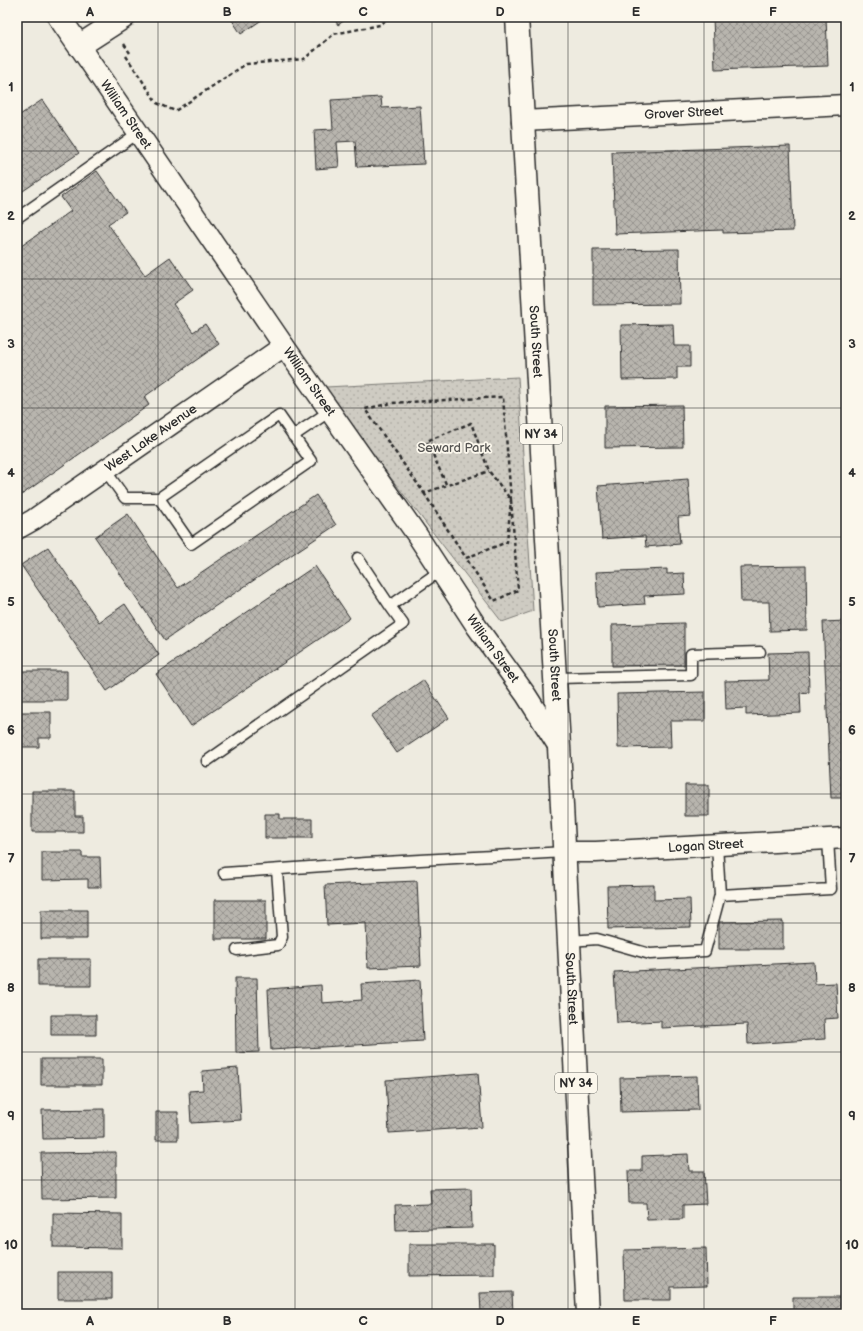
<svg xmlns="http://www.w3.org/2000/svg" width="863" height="1331" font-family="'Balsamiq Sans',sans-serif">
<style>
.green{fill:url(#green-dots);stroke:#7c7b76}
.building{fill:url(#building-cross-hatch);stroke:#2b2b2b}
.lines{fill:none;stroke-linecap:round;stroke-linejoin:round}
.lane-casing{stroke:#2b2b2b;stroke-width:13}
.street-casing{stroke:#2b2b2b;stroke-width:23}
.secondary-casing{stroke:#2b2b2b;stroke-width:25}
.primary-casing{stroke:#2b2b2b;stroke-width:25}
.path{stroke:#2b2b2b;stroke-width:2.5;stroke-dasharray:4 3;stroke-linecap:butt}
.lane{stroke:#fbf7ec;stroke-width:10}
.street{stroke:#fbf7ec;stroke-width:20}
.secondary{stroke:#fbf7ec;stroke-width:22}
.primary{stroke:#fbf7ec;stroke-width:22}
.grid{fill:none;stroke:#2b2b2b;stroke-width:1;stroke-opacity:0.55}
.labels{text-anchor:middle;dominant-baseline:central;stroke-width:3.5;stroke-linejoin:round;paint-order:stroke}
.shield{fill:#fbf7ec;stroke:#696865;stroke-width:1}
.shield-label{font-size:12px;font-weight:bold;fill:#2b2b2b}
.street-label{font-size:13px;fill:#2b2b2b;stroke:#fbf7ec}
.park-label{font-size:13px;fill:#545351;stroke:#fbf7ec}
.neatline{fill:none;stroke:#2b2b2b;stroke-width:1.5}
.grid-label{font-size:13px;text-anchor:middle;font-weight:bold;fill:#2b2b2b}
</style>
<defs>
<pattern id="green-dots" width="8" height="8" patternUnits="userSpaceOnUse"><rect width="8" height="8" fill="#cecbc2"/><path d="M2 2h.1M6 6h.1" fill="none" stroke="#b1aea7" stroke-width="1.8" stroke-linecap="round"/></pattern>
<pattern id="building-cross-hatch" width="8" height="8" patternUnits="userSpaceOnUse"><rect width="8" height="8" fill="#b8b5ae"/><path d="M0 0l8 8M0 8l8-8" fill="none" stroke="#96938e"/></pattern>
</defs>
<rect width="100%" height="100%" fill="#eeebe0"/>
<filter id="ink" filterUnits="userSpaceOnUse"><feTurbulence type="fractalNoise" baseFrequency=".025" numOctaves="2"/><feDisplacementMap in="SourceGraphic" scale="8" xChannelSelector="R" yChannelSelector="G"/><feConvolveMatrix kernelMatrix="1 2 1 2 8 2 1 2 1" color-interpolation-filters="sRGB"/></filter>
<g filter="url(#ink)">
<path class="green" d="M518,377L533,611L502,622L323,390L326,387Z"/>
<path class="building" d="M230,17H315L314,22L266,17L241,34Z
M333,17H349L338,25Z
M713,17H826L828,66L715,70Z
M381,97L382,108L420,106L424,164L357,167L355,141L337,142L339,167L316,169L314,130L333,129L331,100Z
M42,100L79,153L17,195V117Z
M790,146L793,231L723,233V230L615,234L612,152Z
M97,171L126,212L108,224L145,275L170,257L193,290L173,304L193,332L205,324L219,344L144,397L149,405L17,498V249L71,211L61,197Z
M679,249L680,304L593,305V250Z
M673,324L674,346H690V367H677V379L622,380L621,325Z
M682,405L683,447L605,448V406Z
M688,479L691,516L678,517L680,544L646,547L645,536L602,539L598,486Z
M316,495L336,525L165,640L95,537L128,514L178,588Z
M48,547L99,622L125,604L159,655L107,691L21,565Z
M315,566L350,618L191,726L156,674Z
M806,566L807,630L770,631L769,602H741L740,567Z
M667,569V574L684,573L685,594L644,596L645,604L598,607L596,572Z
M846,621V798H831L823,622Z
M684,623V665L612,666V625Z
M808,652L809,692L800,693L801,713L746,715V708L726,709L725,681L769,680L768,653Z
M17,671H67V700H17Z
M423,680L449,718L397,753L371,716Z
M705,692V721H670L671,747L618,748L617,694Z
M17,712H51V738H39V747H17Z
M685,785H709V816H685Z
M32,791H75V816H83V832H32Z
M265,814H280V819H312V838H265Z
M42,852H82V857H100L101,887H88V879L42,880Z
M417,881L421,966L368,968L366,923L327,925L325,885Z
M654,885V900L690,899L691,927L608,929L607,886Z
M215,900H266V939H215Z
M41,910H87V939H41Z
M783,921V949H719V922Z
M38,959H91V986H38Z
M814,962L815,984L836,983L838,1018L824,1019L825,1039L748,1044L747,1024L661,1028V1021L617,1023L614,972Z
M235,978H257L259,1052L236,1053Z
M420,980L423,1041L271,1050L268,989L321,985L322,1003L362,1000L361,984Z
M51,1015H96V1035H51Z
M41,1059H102V1085H41Z
M238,1068L241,1120L191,1123L189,1091L203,1090L202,1071Z
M478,1073L482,1127L389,1133L386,1080Z
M697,1076L698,1110L621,1112L620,1078Z
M104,1109V1138L43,1139L42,1110Z
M156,1112H178V1140H156Z
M116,1152V1198L42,1199L41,1153Z
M688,1154L689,1171H704L706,1204L683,1205V1219L647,1220L646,1203H629L628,1171H642V1156Z
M471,1188L472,1228L396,1230L395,1205L431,1204L430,1189Z
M53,1213L122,1214V1248L53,1247Z
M409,1244H494V1275L409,1276Z
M706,1248L707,1286L671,1287V1300H625L624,1250Z
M58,1272H112V1299H58Z
M512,1292L513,1314H458L481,1313L480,1293Z
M793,1297H845V1314H793Z"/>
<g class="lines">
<g class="lane-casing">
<path id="lane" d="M17,218L138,133
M293,436L330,411
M105,470L125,498H159L279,415L311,461L191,544L159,498
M358,558L390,606
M556,678L691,675V654L760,652
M207,761L403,624L390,606L440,571
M717,845L720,895L831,889L828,839
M224,873L366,863L565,852
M570,941L597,939L650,954L705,951L720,895
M237,950L278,945L282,937L277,870"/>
</g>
<g class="street-casing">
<g id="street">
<path id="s1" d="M79,46L284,346L417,535L477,627L526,695L559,747"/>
<path id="s2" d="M522,121L846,105"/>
<path id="s3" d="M17,529L33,520L284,346"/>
<path id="s4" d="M565,852H596L846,838"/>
</g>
</g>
<g class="secondary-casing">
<path id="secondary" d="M59,17L79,46L124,17"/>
</g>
<g class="primary-casing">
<g id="primary">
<path id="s5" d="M517,17L559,747L588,1314"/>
</g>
</g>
<path class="path" d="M124,44L130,53
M126,56L157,103L175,111L246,64L304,59L334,34L380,25L389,17
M446,484L427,441L471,423L489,471L511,500L503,397L392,403L365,409L424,493L489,471
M424,493L466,558
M511,500L518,590L494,601L466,558L507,542Z"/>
<use href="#lane" class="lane"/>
<use href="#street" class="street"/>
<use href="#secondary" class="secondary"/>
<use href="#primary" class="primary"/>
</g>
</g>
<path class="grid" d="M158,17V1314M295,17V1314M432,17V1314M568,17V1314M704,17V1314M17,151H846M17,279H846M17,408H846M17,537H846M17,666H846M17,794H846M17,923H846M17,1052H846M17,1180H846"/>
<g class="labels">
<g class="shield">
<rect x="520" y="424" width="42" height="20" rx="3"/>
<rect x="555" y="1073" width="42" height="20" rx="3"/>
</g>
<g class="shield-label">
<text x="541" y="434">NY 34</text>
<text x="576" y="1083">NY 34</text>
</g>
<g class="street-label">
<text stroke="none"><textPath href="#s2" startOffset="162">Grover Street</textPath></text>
<text stroke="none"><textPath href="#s1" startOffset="83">William Street</textPath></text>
<text stroke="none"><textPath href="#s5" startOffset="325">South Street</textPath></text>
<text stroke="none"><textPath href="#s1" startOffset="407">William Street</textPath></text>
<text stroke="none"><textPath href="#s3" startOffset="162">West Lake Avenue</textPath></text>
<text stroke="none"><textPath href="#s1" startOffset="731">William Street</textPath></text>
<text stroke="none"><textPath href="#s5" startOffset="649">South Street</textPath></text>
<text stroke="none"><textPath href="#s4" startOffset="141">Logan Street</textPath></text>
<text stroke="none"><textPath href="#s5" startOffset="973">South Street</textPath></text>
</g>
<g class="park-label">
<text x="454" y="448">Seward Park</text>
</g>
</g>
<rect width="863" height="1331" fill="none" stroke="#fbf7ec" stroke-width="44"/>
<rect x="22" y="22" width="819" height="1287" class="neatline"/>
<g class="grid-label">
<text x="90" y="16">A</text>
<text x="227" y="16">B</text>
<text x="363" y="16">C</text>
<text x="500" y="16">D</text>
<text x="636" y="16">E</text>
<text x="773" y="16">F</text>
<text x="11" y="91">1</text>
<text x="852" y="91">1</text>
<text x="11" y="220">2</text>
<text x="852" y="220">2</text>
<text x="11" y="348">3</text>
<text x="852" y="348">3</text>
<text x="11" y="477">4</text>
<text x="852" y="477">4</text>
<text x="11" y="606">5</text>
<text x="852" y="606">5</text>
<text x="11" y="734">6</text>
<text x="852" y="734">6</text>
<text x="11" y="863">7</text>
<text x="852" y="863">7</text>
<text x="11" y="992">8</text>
<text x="852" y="992">8</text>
<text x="11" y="1120">9</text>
<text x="852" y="1120">9</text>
<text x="11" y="1249">10</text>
<text x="852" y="1249">10</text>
<text x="90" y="1325">A</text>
<text x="227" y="1325">B</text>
<text x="363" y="1325">C</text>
<text x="500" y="1325">D</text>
<text x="636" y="1325">E</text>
<text x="773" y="1325">F</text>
</g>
</svg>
